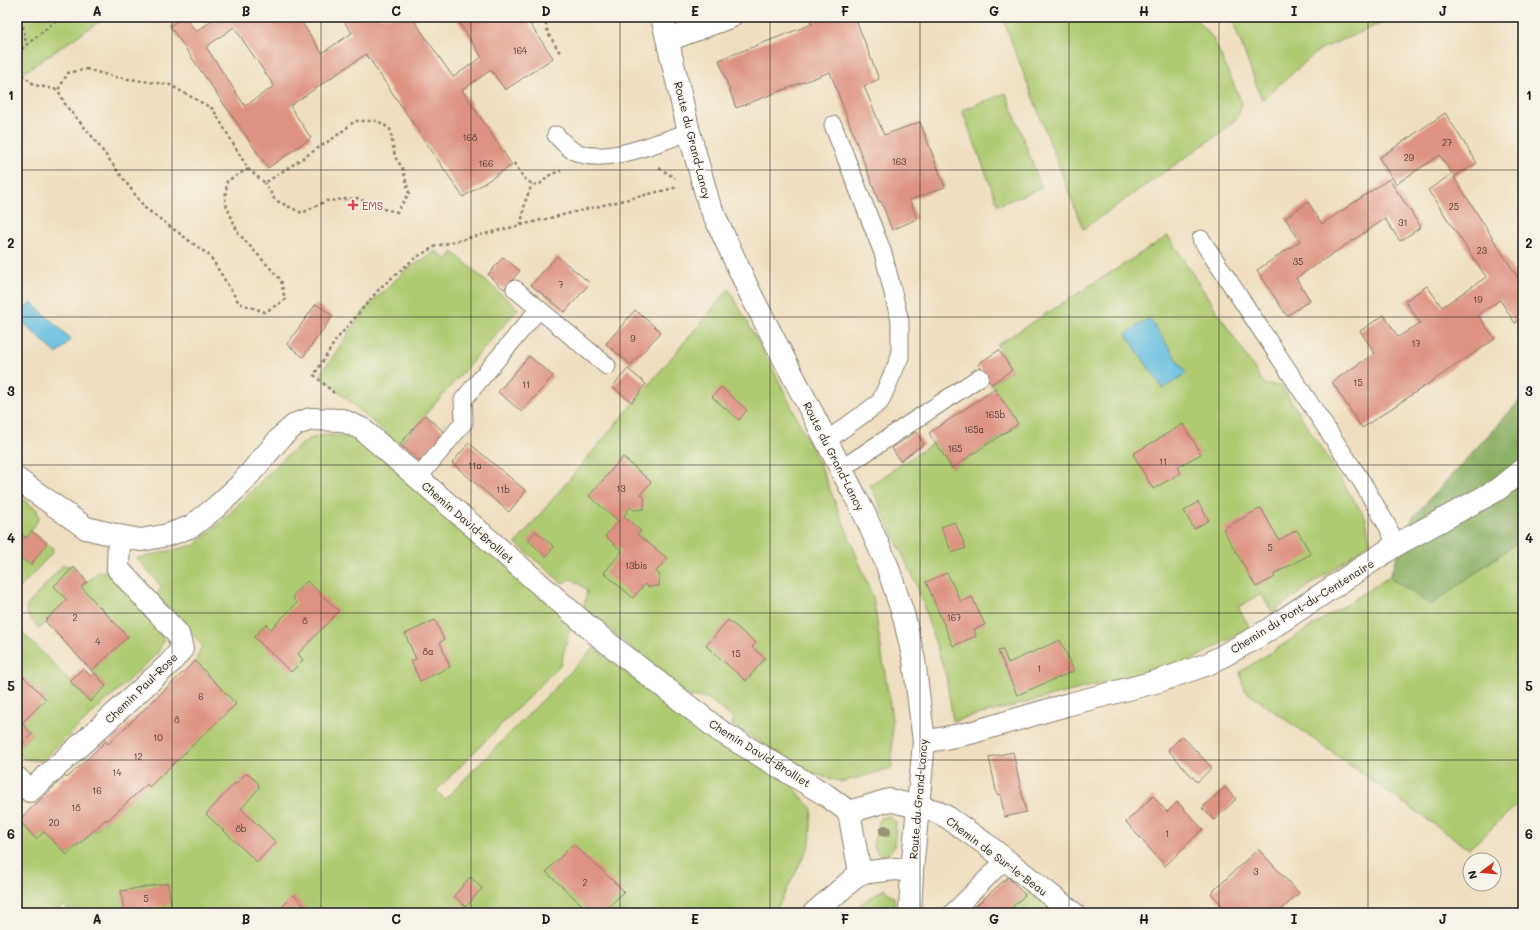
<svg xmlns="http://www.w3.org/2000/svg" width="1540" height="930" font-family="Mali,sans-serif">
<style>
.green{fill:#afcb71;stroke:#667446}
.forest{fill:#8baf63;stroke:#546640}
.water{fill:#62bde0;stroke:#3f6c7e}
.building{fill:#de9281;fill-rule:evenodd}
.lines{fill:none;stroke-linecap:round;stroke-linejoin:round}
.service-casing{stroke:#867e6e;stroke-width:19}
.minor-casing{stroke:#867e6e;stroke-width:24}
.tertiary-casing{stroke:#867e6e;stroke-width:24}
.path{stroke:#867e6e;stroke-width:2.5;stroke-dasharray:3 3;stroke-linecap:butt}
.service{stroke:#fff;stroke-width:17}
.minor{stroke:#fff;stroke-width:22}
.tertiary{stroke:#fff;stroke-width:22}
.tree{fill:#979576}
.grid{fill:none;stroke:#1c1c1c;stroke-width:1;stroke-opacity:0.55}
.health-dot{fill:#e0444e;stroke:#f7f3e8;stroke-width:1.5}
.labels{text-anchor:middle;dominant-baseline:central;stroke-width:3;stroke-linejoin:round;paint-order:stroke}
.number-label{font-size:9px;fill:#4c3a35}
.street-label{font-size:11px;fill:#1c1c1c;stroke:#f7f3e8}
.health-label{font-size:11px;fill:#be3a42;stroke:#f7f3e8;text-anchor:start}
.neatline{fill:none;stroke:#1c1c1c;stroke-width:1.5}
.grid-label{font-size:13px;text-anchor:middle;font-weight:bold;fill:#1c1c1c}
</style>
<rect width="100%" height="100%" fill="#f7f3e8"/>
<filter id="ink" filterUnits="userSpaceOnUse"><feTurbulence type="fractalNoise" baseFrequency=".025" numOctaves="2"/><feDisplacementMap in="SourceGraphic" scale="8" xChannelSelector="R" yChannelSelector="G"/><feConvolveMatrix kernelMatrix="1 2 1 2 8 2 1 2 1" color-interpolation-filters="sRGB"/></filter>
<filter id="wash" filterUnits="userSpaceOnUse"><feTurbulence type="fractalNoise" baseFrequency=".012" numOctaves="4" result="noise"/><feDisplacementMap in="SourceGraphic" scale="16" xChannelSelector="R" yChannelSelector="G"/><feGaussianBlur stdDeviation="0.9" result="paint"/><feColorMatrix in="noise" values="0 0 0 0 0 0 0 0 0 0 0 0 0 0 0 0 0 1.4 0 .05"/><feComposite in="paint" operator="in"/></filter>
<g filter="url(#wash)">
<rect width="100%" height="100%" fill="#efdfc0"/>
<path class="green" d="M17,17H106L17,77Z
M1002,17H1194L1213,38L1242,103L1237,118L1219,134L1083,229Z
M1231,17H1396L1319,50L1262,100Z
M1006,93L1042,188L998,205L962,110Z
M1168,236L1265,385H1281L1366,519L1370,543L1272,612L1261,594L1238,607L1250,628L1190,661L953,721L946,676L916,583L870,485L935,442L952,468L1018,425L991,384L1012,370L997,345Z
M436,251L447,260L453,252L518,309L399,445L320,375L366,308L406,270Z
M729,289L774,371L821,467L873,597L892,718V768L842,782L811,773L732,725L734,719L708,698L688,696L584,607L587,590L572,579L562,583L516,543Z
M326,435L347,436L393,466L571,622L561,664L436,791L445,799L594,648L680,716L790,783L812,809L810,844L775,913H72L63,905L54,913H17V822L19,820L36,839L44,832L67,855L147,784L149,786L202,645L156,595L162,587L137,558L195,545L220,523L284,458L309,439Z
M17,495L37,510L39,518L31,531L52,547L53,552L17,591V550L26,538L17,532Z
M1523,538V799L1469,849L1244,690L1240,672L1389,577L1431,605Z
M63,565L74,567L87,582L98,572L106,571L162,632L163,642L157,654L41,761L24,759L17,752V749L32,734L22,723L17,670V627L90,702L106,686L92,671L81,588L39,629L27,614V606Z
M890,816L896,822L894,848L888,854L879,855L873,845L880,818Z
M884,889L894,897V913H848Z
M1031,889L1061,913H1006Z"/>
<path class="forest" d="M1523,397V538L1431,605L1389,577L1413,517Z"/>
<path class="water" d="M31,302L71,339L57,354L17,317Z
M1149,318L1186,373L1163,389L1126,334Z"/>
<g id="blocks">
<path class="building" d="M183,17H185L196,32L217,17H298L322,53L352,33L341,17H420L414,21L453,77L482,57L455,17H525L553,58L505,90L491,70L462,90L512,165L463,197L366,54L290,106L311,138L268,168L170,26ZM234,27L274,86L245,106L206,47Z
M809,17H855L879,79L864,86L884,135L920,122L945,187L910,200L917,219L892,230L881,201L879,202L830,72L736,108L719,60L812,24Z
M1445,113L1477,163L1454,177L1523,286V318L1515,323L1500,300L1478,315L1495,339L1362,428L1332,382L1375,353L1360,331L1384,315L1398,337L1420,323L1405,301L1427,286L1442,307L1486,277L1428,190L1452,174L1440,155L1396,184L1379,158Z
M1389,179L1421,227L1400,241L1385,219L1296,278L1310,300L1287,316L1257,270L1300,241L1285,218L1308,202L1322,224Z
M557,256L590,283L565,312L531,285Z
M503,257L520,271L504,289L488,275Z
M316,304L333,316L303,357L287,344Z
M635,310L661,332L631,365L606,344Z
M999,350L1012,370L991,384L978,364Z
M529,356L553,376L522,412L498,392Z
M628,369L646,384L632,402L612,387Z
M721,387L747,410L739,420L712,397Z
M995,389L1018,424L952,468L929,433Z
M425,415L444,432L420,461L400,444Z
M1183,424L1201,454L1177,467L1181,473L1153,489L1133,454Z
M916,432L924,444L900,461L892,448Z
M469,443L526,491L509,512L452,463Z
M623,457L651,482L641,494L644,497V509L634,510L630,507L624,516L641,531L637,534L667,558L656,572L659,574V586L649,587L645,584L633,598L604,573L622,551L605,536L619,521L589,496Z
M1198,502L1209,520L1194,529L1184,511Z
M1261,508L1279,540L1297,530L1311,554L1274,574L1275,577L1256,587L1223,529Z
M955,522L966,548L952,553L941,527Z
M31,531L47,543L31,565L17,556V532L26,538Z
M536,531L554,547L546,557L528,540Z
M74,567L87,582L81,587L128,637L92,671L45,621L67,600L54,586Z
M947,573L961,602L972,597L985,625L974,629L976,636L953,646L926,582Z
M307,581L339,611L298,654L303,660L291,672L254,637L266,624L271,629L297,603L294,600L293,595Z
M435,620L444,640L440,642L450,667L420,681L411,661L416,659L405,634Z
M728,620L756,643L752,647L765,658L746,681L706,646Z
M1060,640L1074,671L1017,695L998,651L1003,650L1008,663Z
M195,661L236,704L149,787L147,784L107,821L106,819L67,855L44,832L36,839L19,820L65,776L67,778L106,741L108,744Z
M83,668L91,677L95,673L106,686L90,702L70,681Z
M17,670L46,699L22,723L32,734L17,749Z
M1182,736L1212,768L1197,782L1168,750Z
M1013,752L1026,812L1005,817L1000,794L997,795L989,757Z
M249,774L258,783L259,788L241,809L276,842L257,862L206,814L235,783L237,784L244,775Z
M1225,787L1236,799L1214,820L1202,808Z
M1153,796L1167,812L1177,802L1203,829L1165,866L1126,822Z
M573,844L624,891L603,913H591L546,872Z
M1258,849L1299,893L1278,913H1229L1211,893Z
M470,877L482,888L466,907L454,896Z
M1008,877L1025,895L1006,913H968Z
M168,883L171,904L156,907L157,913H124L121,891Z
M294,895L311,913H282L279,910Z"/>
</g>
</g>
<g filter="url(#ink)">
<use href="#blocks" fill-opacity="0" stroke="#867e6e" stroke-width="1"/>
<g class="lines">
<g class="service-casing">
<path id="service" d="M556,135C561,140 567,148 574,151C604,167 658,142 689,132
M1201,239L1362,482L1388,527L1396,545
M515,289L607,366
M826,441L880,402L900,357V321L883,253L833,125
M841,469L980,377
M418,478L464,422L463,400L539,309
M952,913L1005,860"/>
</g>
<g class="minor-casing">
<path id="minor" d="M668,40L730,17
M17,479L86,528L119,536L141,540L168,535L192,526L215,508L240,485L282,436L296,424L311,419L342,420L362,429L599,636L720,731L826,795L849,812
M17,778L30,791L170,663L182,649L178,634L118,569L119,536
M849,812L889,800L935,811L947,817L987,845L1073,913
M849,812L860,873
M814,913L860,873L895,869L912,871"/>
</g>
<g class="tertiary-casing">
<path id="tertiary" d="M662,17L689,132L709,204L750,293L865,515L887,565L904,617L914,660L924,742L912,871L910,913
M924,742L970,733L1066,705L1159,681L1208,664L1259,636L1396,545L1497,490L1523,469"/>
</g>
<path class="path" d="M544,17L548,33L560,53
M23,26L26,44
M17,53L60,17
M86,69L115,77L170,85L213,109L248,169L227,181L225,202L238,233L281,280L285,300L265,312L239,303L210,256L145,208L91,135L66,106L58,90L68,73Z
M17,71L35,85L58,90
M514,163C521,174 525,184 539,185L551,174L561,171
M659,168L675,178
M248,169L265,183L335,137L355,121H378L390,129L395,157L403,169L409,193L397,212L379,208L357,198L326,201L302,213L275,200L265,183
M521,225L678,187
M334,393L314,375L336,340L380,288L415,258L436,246L521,225L525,202L532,184"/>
<use href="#service" class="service"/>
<use href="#minor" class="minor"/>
<use href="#tertiary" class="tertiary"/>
</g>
<circle class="tree" cx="885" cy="831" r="6"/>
</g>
<path class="grid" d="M172,17V913M321,17V913M471,17V913M620,17V913M770,17V913M920,17V913M1069,17V913M1219,17V913M1368,17V913M17,170H1523M17,317H1523M17,465H1523M17,613H1523M17,760H1523"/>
<path class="health-dot" d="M351 199h4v4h4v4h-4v4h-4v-4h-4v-4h4z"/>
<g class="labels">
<g class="number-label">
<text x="520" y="50">164</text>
<text x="470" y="137">168</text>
<text x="1447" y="142">27</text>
<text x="1409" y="157">29</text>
<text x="899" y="161">163</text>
<text x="486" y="163">166</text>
<text x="1454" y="206">25</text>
<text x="1403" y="222">31</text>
<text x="1482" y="250">23</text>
<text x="1298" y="261">35</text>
<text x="561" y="284">7</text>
<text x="1478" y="299">19</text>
<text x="633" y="338">9</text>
<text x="1416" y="343">17</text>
<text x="1358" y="382">15</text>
<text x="526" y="384">11</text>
<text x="995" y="414">165b</text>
<text x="974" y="429">165a</text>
<text x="955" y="448">165</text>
<text x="1163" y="461">11</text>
<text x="475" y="465">11a</text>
<text x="621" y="488">13</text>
<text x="503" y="489">11b</text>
<text x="1270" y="547">5</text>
<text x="636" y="565">13bis</text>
<text x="75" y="617">2</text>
<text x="954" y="617">167</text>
<text x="305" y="620">8</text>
<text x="98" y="641">4</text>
<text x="428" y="651">8a</text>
<text x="736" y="653">15</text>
<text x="1039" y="668">1</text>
<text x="201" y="696">6</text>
<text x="177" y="719">8</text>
<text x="158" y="737">10</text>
<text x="138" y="756">12</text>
<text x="117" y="772">14</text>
<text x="97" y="790">16</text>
<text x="76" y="807">18</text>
<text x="54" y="822">20</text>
<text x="241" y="828">8b</text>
<text x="1167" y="833">1</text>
<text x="1256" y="871">3</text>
<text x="585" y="882">2</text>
<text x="146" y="898">5</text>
</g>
<g class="street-label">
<text transform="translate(693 140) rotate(76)">Route du Grand-Lancy</text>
<text transform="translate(834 456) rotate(63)">Route du Grand-Lancy</text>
<text transform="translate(468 522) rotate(41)">Chemin David-Brolliet</text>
<text transform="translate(1302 606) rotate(-32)">Chemin du Pont-du-Centenaire</text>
<text transform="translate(141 688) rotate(-44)">Chemin Paul-Rose</text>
<text transform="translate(760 753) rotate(32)">Chemin David-Brolliet</text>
<text transform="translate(918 799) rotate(-85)">Route du Grand-Lancy</text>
<text transform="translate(997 856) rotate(37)">Chemin de Sur-le-Beau</text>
</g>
<g class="health-label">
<text x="362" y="205">EMS</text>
</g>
</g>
<rect width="1540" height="930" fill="none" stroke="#f7f3e8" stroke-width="44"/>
<g transform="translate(1482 872) rotate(254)"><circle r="19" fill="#f7f3e8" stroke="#9f9d96"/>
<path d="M0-3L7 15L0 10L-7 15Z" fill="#c8321e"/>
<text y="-6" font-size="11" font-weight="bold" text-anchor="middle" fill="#1c1c1c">N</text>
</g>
<rect x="22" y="22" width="1496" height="886" class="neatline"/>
<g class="grid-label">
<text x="97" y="16">A</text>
<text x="246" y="16">B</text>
<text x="396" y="16">C</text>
<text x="546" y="16">D</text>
<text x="695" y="16">E</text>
<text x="845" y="16">F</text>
<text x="994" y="16">G</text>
<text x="1144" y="16">H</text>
<text x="1294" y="16">I</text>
<text x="1443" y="16">J</text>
<text x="11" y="100">1</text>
<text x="1529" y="100">1</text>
<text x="11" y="248">2</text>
<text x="1529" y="248">2</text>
<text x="11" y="396">3</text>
<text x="1529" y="396">3</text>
<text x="11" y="543">4</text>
<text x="1529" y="543">4</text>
<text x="11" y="691">5</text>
<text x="1529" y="691">5</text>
<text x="11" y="839">6</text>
<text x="1529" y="839">6</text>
<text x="97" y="924">A</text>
<text x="246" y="924">B</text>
<text x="396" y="924">C</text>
<text x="546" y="924">D</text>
<text x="695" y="924">E</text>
<text x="845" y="924">F</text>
<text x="994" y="924">G</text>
<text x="1144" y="924">H</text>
<text x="1294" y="924">I</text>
<text x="1443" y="924">J</text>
</g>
</svg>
